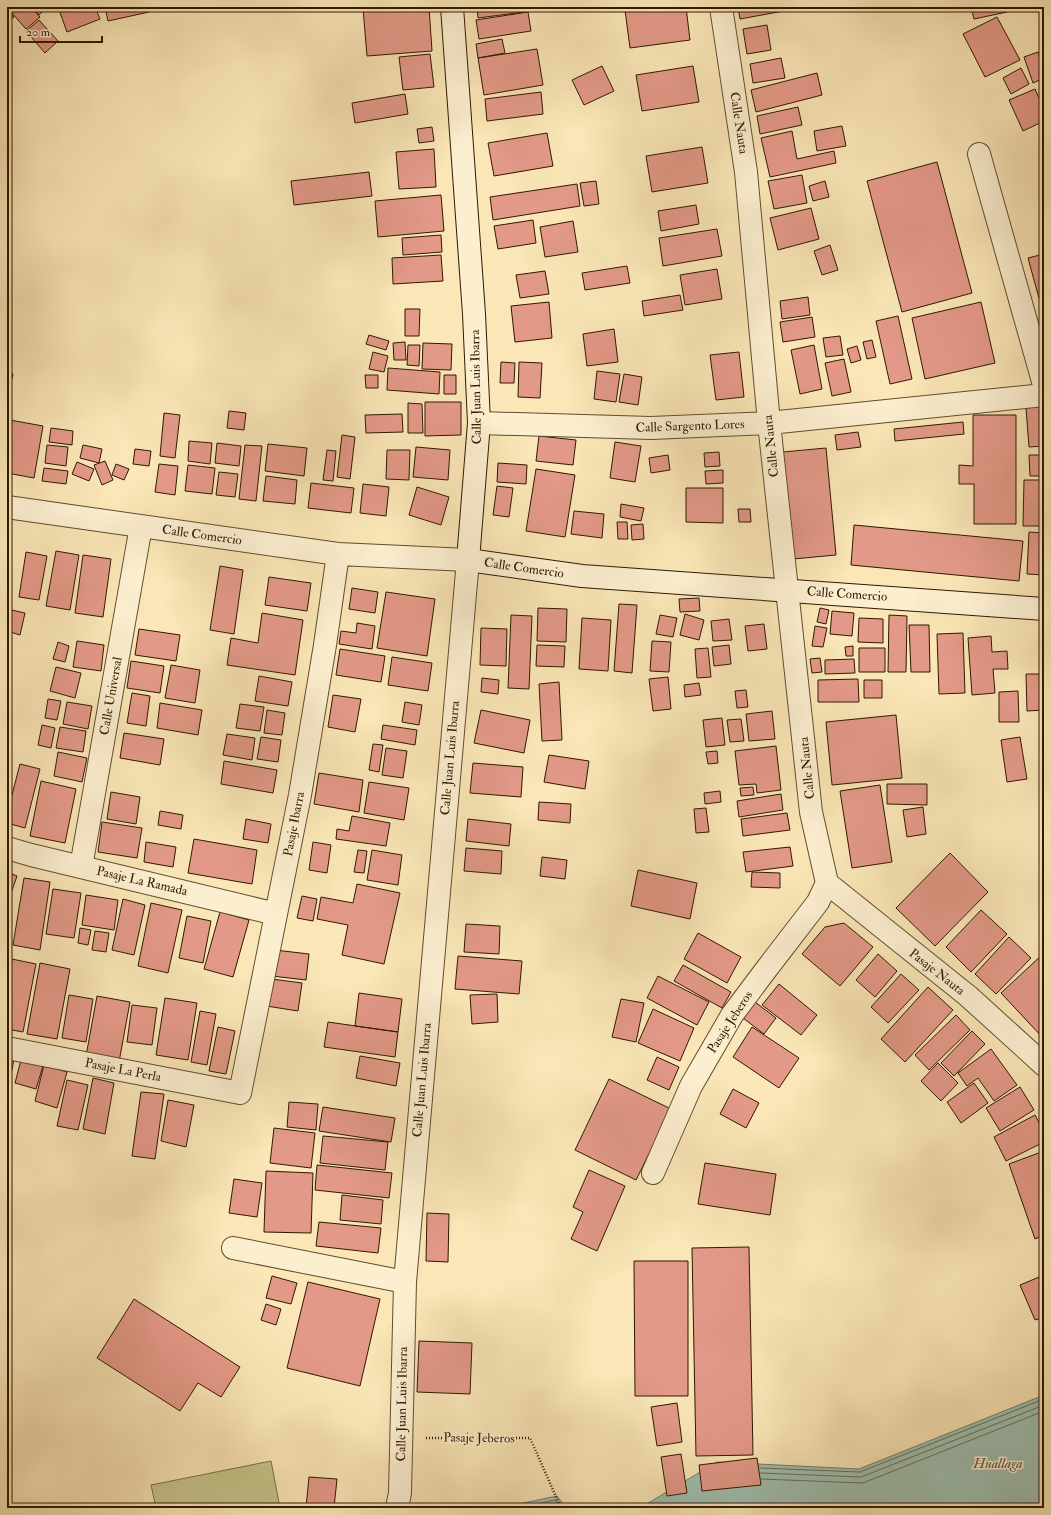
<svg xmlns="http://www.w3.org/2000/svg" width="1051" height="1515" font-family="'IM FELL Double Pica',serif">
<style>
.green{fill:#c5c389;stroke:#7a6e44}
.water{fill:#9ebfb1;stroke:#727c6a}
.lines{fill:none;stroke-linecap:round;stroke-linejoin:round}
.shore{stroke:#676c58;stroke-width:1}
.building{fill:#e39988;stroke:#301800}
.street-casing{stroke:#624c2e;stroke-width:24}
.secondary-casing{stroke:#301800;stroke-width:24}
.path{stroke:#301800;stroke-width:2.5;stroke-dasharray:1 2;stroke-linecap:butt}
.street{stroke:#fcefd0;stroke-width:22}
.secondary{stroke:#fcefd0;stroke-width:22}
.labels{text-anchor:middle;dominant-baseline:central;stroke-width:3;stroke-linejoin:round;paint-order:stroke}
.street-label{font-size:13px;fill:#301800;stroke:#fcefd0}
.water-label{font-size:14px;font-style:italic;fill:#56523e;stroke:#fcefd0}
</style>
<rect width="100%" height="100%" fill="#fae6b6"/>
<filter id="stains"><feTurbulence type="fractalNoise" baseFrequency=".005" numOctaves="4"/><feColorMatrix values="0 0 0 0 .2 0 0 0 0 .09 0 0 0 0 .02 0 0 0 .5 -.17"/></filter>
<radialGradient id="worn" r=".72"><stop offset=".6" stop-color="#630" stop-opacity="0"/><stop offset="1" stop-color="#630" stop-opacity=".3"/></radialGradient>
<path class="green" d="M271,1461L280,1508H156L151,1485Z"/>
<path class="water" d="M1044,1395V1508H640L717,1462L859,1469Z
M557,1496L566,1508H499Z"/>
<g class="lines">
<path class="shore" d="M760,1468L860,1472L1044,1399
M760,1473L861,1477L1044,1405
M761,1479L863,1483L1044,1411
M518,1508L555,1500L561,1508"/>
</g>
<path class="building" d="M17,7H31L40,17L26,29L11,12Z
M32,7H47L39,15Z
M58,7H95L100,19L67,32Z
M105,7H148L149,12L108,21Z
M269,7H335L269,11Z
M381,7H429L432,51L367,56L363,8Z
M477,7H547V9L478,18Z
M649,7H686L690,40L630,48L625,10Z
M738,7H800V8L740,19Z
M971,7H1006L1007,12L974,19Z
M7,8L14,17L7,23Z
M528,12L531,31L479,39L476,20Z
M997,17L1020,60L985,77L963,34Z
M39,20L58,41L45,53L26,31Z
M767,25L771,50L747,54L743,29Z
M502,39L505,53L478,58L476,44Z
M537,49L543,85L484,95L478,58Z
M1038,52L1044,68V78L1033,83L1024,57Z
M430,54L434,87L403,90L399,57Z
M781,58L785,78L753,83L750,64Z
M602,66L614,91L584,105L572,80Z
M693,66L699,102L642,111L636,75Z
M1021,68L1029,84L1011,94L1003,78Z
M817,73L822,95L756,112L751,90Z
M1035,89L1044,109V121L1023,131L1009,100Z
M541,92L543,114L487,121L485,99Z
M405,94L408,114L355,123L352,103Z
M798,107L802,125L760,134L757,116Z
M842,126L846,146L817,151L814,131Z
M432,127L434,141L419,143L417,129Z
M792,131L797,159L834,151L836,163L770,177L761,138Z
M547,133L553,166L494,176L488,143Z
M702,147L708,183L652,192L646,156Z
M434,149L436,187L399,189L396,152Z
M937,162L972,293L902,312L867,181Z
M369,172L372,196L294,205L291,181Z
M802,175L807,203L774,209L768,181Z
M596,181L599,204L584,206L580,183Z
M825,181L829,197L813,201L809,186Z
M577,184L580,206L493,220L490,197Z
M441,195L444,231L378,237L375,201Z
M696,205L699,224L661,231L658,211Z
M811,208L819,239L778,250L770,218Z
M533,220L536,243L498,249L494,226Z
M573,221L578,252L545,257L540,227Z
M717,229L722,256L663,266L659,238Z
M441,235L442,252L403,255L402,238Z
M830,245L838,270L822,275L814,251Z
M1044,254V301L1040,302L1028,258Z
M441,255L443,281L393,284L392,258Z
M627,266L630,283L585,290L582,273Z
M717,269L722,299L685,305L680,275Z
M545,271L549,294L520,298L516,275Z
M680,295L683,310L644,316L642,301Z
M808,297L810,315L782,319L780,301Z
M549,302L552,338L515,342L511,306Z
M981,302L995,363L925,379L912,318Z
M405,309H420L419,336H405Z
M898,316L912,379L890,384L876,321Z
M812,317L815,337L783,342L780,322Z
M614,329L618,362L587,366L583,334Z
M369,335L389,341L386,350L366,344Z
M840,336L843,355L826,357L823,338Z
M872,340L876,357L867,359L863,342Z
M405,342L406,360H394L393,343Z
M423,343L452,344L451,370L422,369Z
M408,345H420L419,366L407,365Z
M814,345L822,389L800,394L791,350Z
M857,346L861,360L851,363L847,349Z
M373,352L388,356L384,372L369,369Z
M739,352L744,397L716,400L710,355Z
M844,359L851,392L832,396L825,363Z
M501,362L515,363L514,383H500Z
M519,362L542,363L540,398L518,397Z
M388,368L440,372L439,394L387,390Z
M597,371L620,374L616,402L594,399Z
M7,373L13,374L7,400Z
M624,374L642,377L638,405L619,402Z
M365,375H378V388H366Z
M444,375H456V394H444Z
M425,402H461V435L425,436Z
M408,403L422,404L423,433H408Z
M1044,406V446L1029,447L1026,408Z
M229,411L246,413L244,430L227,428Z
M164,413L180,415L175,458L160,456Z
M402,414L403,432L366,433L365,415Z
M973,415H1016V524H974V484H959V465L973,466Z
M10,420L43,426L34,478L7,473V441Z
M963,422L964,434L895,441L894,429Z
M51,428L73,431L72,445L49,442Z
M858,432L861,447L837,450L835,435Z
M342,435L355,437L350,479L337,477Z
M539,436L576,440L573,465L536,461Z
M189,441L212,443L210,464L188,461Z
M615,442L641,446L635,482L610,478Z
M217,443L241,446L239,466L215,463Z
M268,444L307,448L304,476L265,471Z
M47,445L68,447L66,466L45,463Z
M83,445L102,449L99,463L80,458Z
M245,445L262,446L256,501L239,499Z
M416,447L450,450L448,480L413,477Z
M826,448L836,555L793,559L783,452Z
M135,449L151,451L149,466L133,464Z
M327,450L336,451L333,481L323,480Z
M387,450H410L409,480L386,479Z
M719,452L720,466L705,467L704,453Z
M668,455L670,470L651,473L649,458Z
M1029,455H1040V476H1030Z
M105,461L113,480L102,485L94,465Z
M77,462L94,469L89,481L72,474Z
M498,463L527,465L526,484L497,482Z
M116,464L129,469L124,480L112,475Z
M159,464L178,466L175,495L155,492Z
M188,465L215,468L212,494L185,491Z
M44,468L68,471L66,484L42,481Z
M536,469L575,475L565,537L526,531Z
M723,470V483L706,484L705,471Z
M219,472L238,474L235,497L216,495Z
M266,476L297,480L295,504L263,501Z
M1024,480H1044V526H1023Z
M311,483L354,488L351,513L308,508Z
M363,484L389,487L386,516L360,513Z
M497,486L513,488L509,517L493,515Z
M417,487L449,497L441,525L409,515Z
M686,488H723V523L686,522Z
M621,504L644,508L641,521L620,517Z
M738,509H750L751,522H739Z
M574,511L604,514L602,538L571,534Z
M617,522H627L628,539H618Z
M643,524L644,539L632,540L631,525Z
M854,525L1023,541L1019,581L851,565Z
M1029,532L1044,533V575L1027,574Z
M56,551L79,555L70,610L46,606Z
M26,552L47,556L39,600L19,597Z
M83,555L111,559L103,617L75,613Z
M220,566L243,570L234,634L210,630Z
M269,577L311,583L307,611L265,605Z
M352,588L378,592L375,613L349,609Z
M386,592L435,599L427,656L377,648Z
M699,598L700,611L680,612L679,599Z
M619,604L637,605L632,673L614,671Z
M538,608L567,609L566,642L537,641Z
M820,608L829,610L826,624L817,622Z
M7,609L25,613L20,635L7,631Z
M832,611L854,613L852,636L830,634Z
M262,613L303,620L295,675L227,665L231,638L258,643Z
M685,614L704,620L699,640L680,635Z
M511,615L532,616L529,689L508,688Z
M660,615L677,618L673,637L656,634Z
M889,615L907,616L906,672H888Z
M582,618L611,620L608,671L579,669Z
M859,618L883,619V643L858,642Z
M729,619L732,640L713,641L711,621Z
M357,623L375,626L372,649L339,644L341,631L356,633Z
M764,624L767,649L748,651L745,626Z
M909,625H929L930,672H911Z
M815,626L827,628L823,647L812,646Z
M481,628L507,629L506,666L480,665Z
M139,629L180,635L176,661L135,655Z
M963,633L965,693L939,694L937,634Z
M7,635L12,637L8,653H7Z
M991,636L992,652L1007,651L1008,669H993L995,693L972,695L968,638Z
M77,641L104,645L101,671L73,667Z
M652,641L671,642L669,672L650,671Z
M58,642L69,646L65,662L53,659Z
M537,645L565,646L564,667L536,666Z
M729,645L731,664L714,666L712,647Z
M853,646V656H846L845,647Z
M708,648L711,677L697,678L695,649Z
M859,648H885V672H859Z
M340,649L385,656L381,682L336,675Z
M392,657L432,663L428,691L388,685Z
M820,658L822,672L812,673L810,659Z
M854,659L855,673L825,674V660Z
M131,661L164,666L160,693L127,688Z
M171,665L200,670L195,703L165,698Z
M56,667L81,673L75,698L50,691Z
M1026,674H1044V710L1027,711Z
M259,676L292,682L288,706L255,701Z
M668,677L671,709L653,711L649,679Z
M482,678L499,680L498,694L481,692Z
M858,679L859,702H818V680Z
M864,680H882V698H864Z
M559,682L562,740L542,741L539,684Z
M699,683L701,695L685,697L684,685Z
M746,690L748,707L737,708L735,691Z
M1018,691L1019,722H999V692Z
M132,693L150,696L146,726L127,723Z
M333,695L361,699L355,732L328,727Z
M48,699L61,701L57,720L45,718Z
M67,702L92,706L88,729L63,724Z
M405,702L422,705L419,725L402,722Z
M160,703L202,710L198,735L157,728Z
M240,704L264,707L260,731L236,728Z
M267,710L285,713L282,735L264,733Z
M481,710L530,720L524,753L474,743Z
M772,711L775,739L749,741L746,714Z
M896,715L902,778L832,785L826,722Z
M722,718L725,745L706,747L703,720Z
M741,719L744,741L730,742L727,720Z
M42,725L55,728L51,748L38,745Z
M383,725L417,730L415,745L381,739Z
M60,727L86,731L83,752L56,748Z
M124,733L164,739L160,765L120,758Z
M227,734L255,738L252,760L223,755Z
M261,737L281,740L278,762L257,759Z
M1020,737L1027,779L1007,782L1001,740Z
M373,744L383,745L379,772L369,770Z
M776,746L781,790L757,793L756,784L739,785L735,751Z
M386,748L407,751L403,778L382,775Z
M717,751L718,763L708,764L706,752Z
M58,752L87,758L82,782L54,776Z
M549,755L589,761L585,789L544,782Z
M224,761L277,770L273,793L221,784Z
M473,763L523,767L521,797L470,793Z
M20,764L40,769L25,828L7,823V814Z
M319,773L363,780L359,812L314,804Z
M41,781L76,789L65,843L30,836Z
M369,782L409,788L404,820L364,813Z
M887,784H927V805L887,804Z
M880,785L892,862L852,868L840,791Z
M753,787L754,795L741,796L740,788Z
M720,791L721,802L705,804L704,793Z
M111,792L140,797L136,824L107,819Z
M781,794L783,810L739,817L737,801Z
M539,802L571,804L570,823L538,820Z
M923,807L926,834L907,837L903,810Z
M706,808L709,832L696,833L694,809Z
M160,811L183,815L181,829L158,825Z
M787,813L790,830L743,836L741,819Z
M352,816L390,823L386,846L336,839L337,829L349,831Z
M246,819L271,824L268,843L243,839Z
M468,819L511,824L509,846L466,841Z
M102,822L142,828L137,858L98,852Z
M194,839L257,850L252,884L188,873Z
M146,842L176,847L173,867L144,862Z
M313,842L331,845L327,873L309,870Z
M790,847L793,866L746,872L743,852Z
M466,848L502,851L501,874L464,871Z
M358,850L367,851L364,873L354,872Z
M372,850L402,855L398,885L367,880Z
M950,853L988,892L935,946L896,908Z
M542,857L567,860L565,879L540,876Z
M638,870L697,883L690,919L631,906Z
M7,872L17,876L7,905Z
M752,872L780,873V888L751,887Z
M24,878L50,882L40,950L13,945Z
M357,884L400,893L384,964L342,955L348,925L317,919L321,897L353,903Z
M53,889L81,893L74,938L46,934Z
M86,895L118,900L114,930L82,925Z
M302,896L317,899L313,921L297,918Z
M123,899L145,905L134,955L112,950Z
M151,903L182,910L168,973L138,966Z
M981,910L1007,934L971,972L946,947Z
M220,912L249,920L233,977L204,969Z
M187,916L211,921L203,963L179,958Z
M844,923L873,947L840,986L802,954L825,927Z
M466,924L500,926L499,954L464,952Z
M80,928L91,930L88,945L78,943Z
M95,931L109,933L106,952L92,950Z
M698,933L741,957L727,983L684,959Z
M1009,937L1031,958L996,994L975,974Z
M275,950L309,954L306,980L272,976Z
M1044,953V1039L1001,993Z
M878,954L897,971L875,997L856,980Z
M458,956L522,961L519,994L455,989Z
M7,958L36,964L23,1032L7,1029Z
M40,963L70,969L57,1039L27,1034Z
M683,965L731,992L722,1008L674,981Z
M901,974L919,990L888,1023L871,1007Z
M658,976L709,1002L697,1025L647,998Z
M264,978L302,983L298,1011L260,1005Z
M779,984L817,1015L801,1035L762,1005Z
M928,987L953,1010L905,1062L881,1039Z
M359,993L402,999L398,1032L355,1026Z
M497,994L498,1022L472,1024L470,995Z
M69,995L93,999L86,1042L62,1038Z
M97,996L130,1002L119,1062L86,1056Z
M165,998L197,1003L188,1060L156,1055Z
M621,999L644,1003L636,1042L612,1037Z
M755,1002L776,1018L764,1034L743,1018Z
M132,1005L157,1008L152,1045L127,1042Z
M653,1009L694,1028L680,1061L638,1043Z
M200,1011L216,1014L207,1065L191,1062Z
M956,1015L970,1030L929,1070L915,1055Z
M328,1022L398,1032L395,1057L324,1047Z
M218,1027L235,1031L226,1074L209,1071Z
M752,1027L799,1058L779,1088L733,1057Z
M972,1031L985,1044L954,1076L941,1063Z
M991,1049L1017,1085L994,1101L978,1078L967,1086L958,1073Z
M360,1056L400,1063L396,1086L356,1078Z
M7,1057L14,1059L7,1095Z
M657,1057L679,1067L669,1090L647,1080Z
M21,1060L43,1066L36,1089L15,1083Z
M938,1063L958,1083L941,1101L921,1081Z
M44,1065L67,1072L57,1108L35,1101Z
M93,1078L114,1083L105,1134L83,1129Z
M609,1079L671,1109L636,1180L575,1150Z
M67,1080L88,1085L78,1130L57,1126Z
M974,1083L988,1103L961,1123L947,1102Z
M1020,1087L1034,1110L1000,1131L986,1108Z
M733,1089L759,1103L746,1128L720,1114Z
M141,1092L164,1094L155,1159L132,1156Z
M168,1100L194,1105L186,1147L161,1141Z
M289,1102L318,1104L316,1130L287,1127Z
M323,1107L395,1118L391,1142L319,1131Z
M1035,1115L1044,1132V1142L1006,1161L994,1137Z
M274,1128L315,1133L311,1168L270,1163Z
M323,1136L388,1142L385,1170L320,1163Z
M1044,1151V1235L1035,1239L1009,1164Z
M705,1163L776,1174L770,1215L698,1204Z
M317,1165L392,1173L389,1198L315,1190Z
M589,1170L625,1186L597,1251L571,1239L583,1212L573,1207Z
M266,1171L313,1173L311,1233L264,1232Z
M234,1179L262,1183L257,1217L229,1213Z
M342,1195L383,1200L381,1224L340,1220Z
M427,1213L449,1214L448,1262L426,1261Z
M319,1222L381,1228L378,1253L316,1246Z
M749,1247L753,1455L696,1456L692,1248Z
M634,1261H688V1396H635Z
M1044,1275V1317L1035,1320L1020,1285Z
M272,1276L297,1283L291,1304L266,1298Z
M308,1282L380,1299L360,1386L287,1368Z
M134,1299L240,1367L221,1397L198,1383L180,1411L97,1358Z
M266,1304L281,1309L276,1325L261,1320Z
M419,1341L472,1343L470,1394L417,1392Z
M677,1403L682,1442L657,1446L651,1407Z
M681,1454L687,1493L667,1496L661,1457Z
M757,1458L761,1485L702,1491L699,1465Z
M309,1477L337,1479L334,1508H306Z"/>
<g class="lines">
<g class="street-casing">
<path id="street" d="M721,7L746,172L769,423L811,812L827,883
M979,154L1044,385
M479,423L651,428L769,423L1044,395
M7,507L338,554L468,560L405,1282L400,1493L397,1508
M7,848L31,855L276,914
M81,867L141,526
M827,883L968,996L1044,1065
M7,1048L240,1093L300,795L325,645L338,554
M653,1173L691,1086L732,1015L765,971L818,902L827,883
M233,1248L405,1282"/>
</g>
<g class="secondary-casing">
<path id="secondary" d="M452,7L474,314L479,423L468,560L582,576L1044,609"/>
</g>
<path class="path" d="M426,1438H530L561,1508"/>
<use href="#street" class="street"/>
<use href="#secondary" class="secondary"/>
</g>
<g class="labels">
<g class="street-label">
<text transform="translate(739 123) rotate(81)">Calle Nauta</text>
<text transform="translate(476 387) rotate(-91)">Calle Juan Luis Ibarra</text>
<text transform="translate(690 426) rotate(-2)">Calle Sargento Lores</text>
<text transform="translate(771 446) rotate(-96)">Calle Nauta</text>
<text transform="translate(202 535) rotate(8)">Calle Comercio</text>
<text transform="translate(524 568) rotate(8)">Calle Comercio</text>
<text transform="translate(847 594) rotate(4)">Calle Comercio</text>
<text transform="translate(111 696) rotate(-80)">Calle Universal</text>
<text transform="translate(450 758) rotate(-85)">Calle Juan Luis Ibarra</text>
<text transform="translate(807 768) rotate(-96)">Calle Nauta</text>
<text transform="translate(294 824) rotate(-79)">Pasaje Ibarra</text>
<text transform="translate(142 881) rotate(13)">Pasaje La Ramada</text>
<text transform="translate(937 972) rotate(38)">Pasaje Nauta</text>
<text transform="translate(730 1022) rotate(-57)">Pasaje Jeberos</text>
<text transform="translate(123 1070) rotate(11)">Pasaje La Perla</text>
<text transform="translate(422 1080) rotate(-85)">Calle Juan Luis Ibarra</text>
<text transform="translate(402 1404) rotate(-89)">Calle Juan Luis Ibarra</text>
<text transform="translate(479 1438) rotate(1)">Pasaje Jeberos</text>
</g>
<g class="water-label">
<text x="998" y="1463">Huallaga</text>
</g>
</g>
<rect width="1051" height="1515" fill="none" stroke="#fae6b6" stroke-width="24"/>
<rect x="8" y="8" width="1035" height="1499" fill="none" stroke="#301800" stroke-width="2"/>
<rect x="12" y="12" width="1027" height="1491" fill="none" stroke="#301800"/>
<path d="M20 36v6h82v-6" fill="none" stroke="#301800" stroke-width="2"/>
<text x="26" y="36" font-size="12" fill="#301800" stroke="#fcefd0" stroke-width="3" paint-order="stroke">20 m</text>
<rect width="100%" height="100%" filter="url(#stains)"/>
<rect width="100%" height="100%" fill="url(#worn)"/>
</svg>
